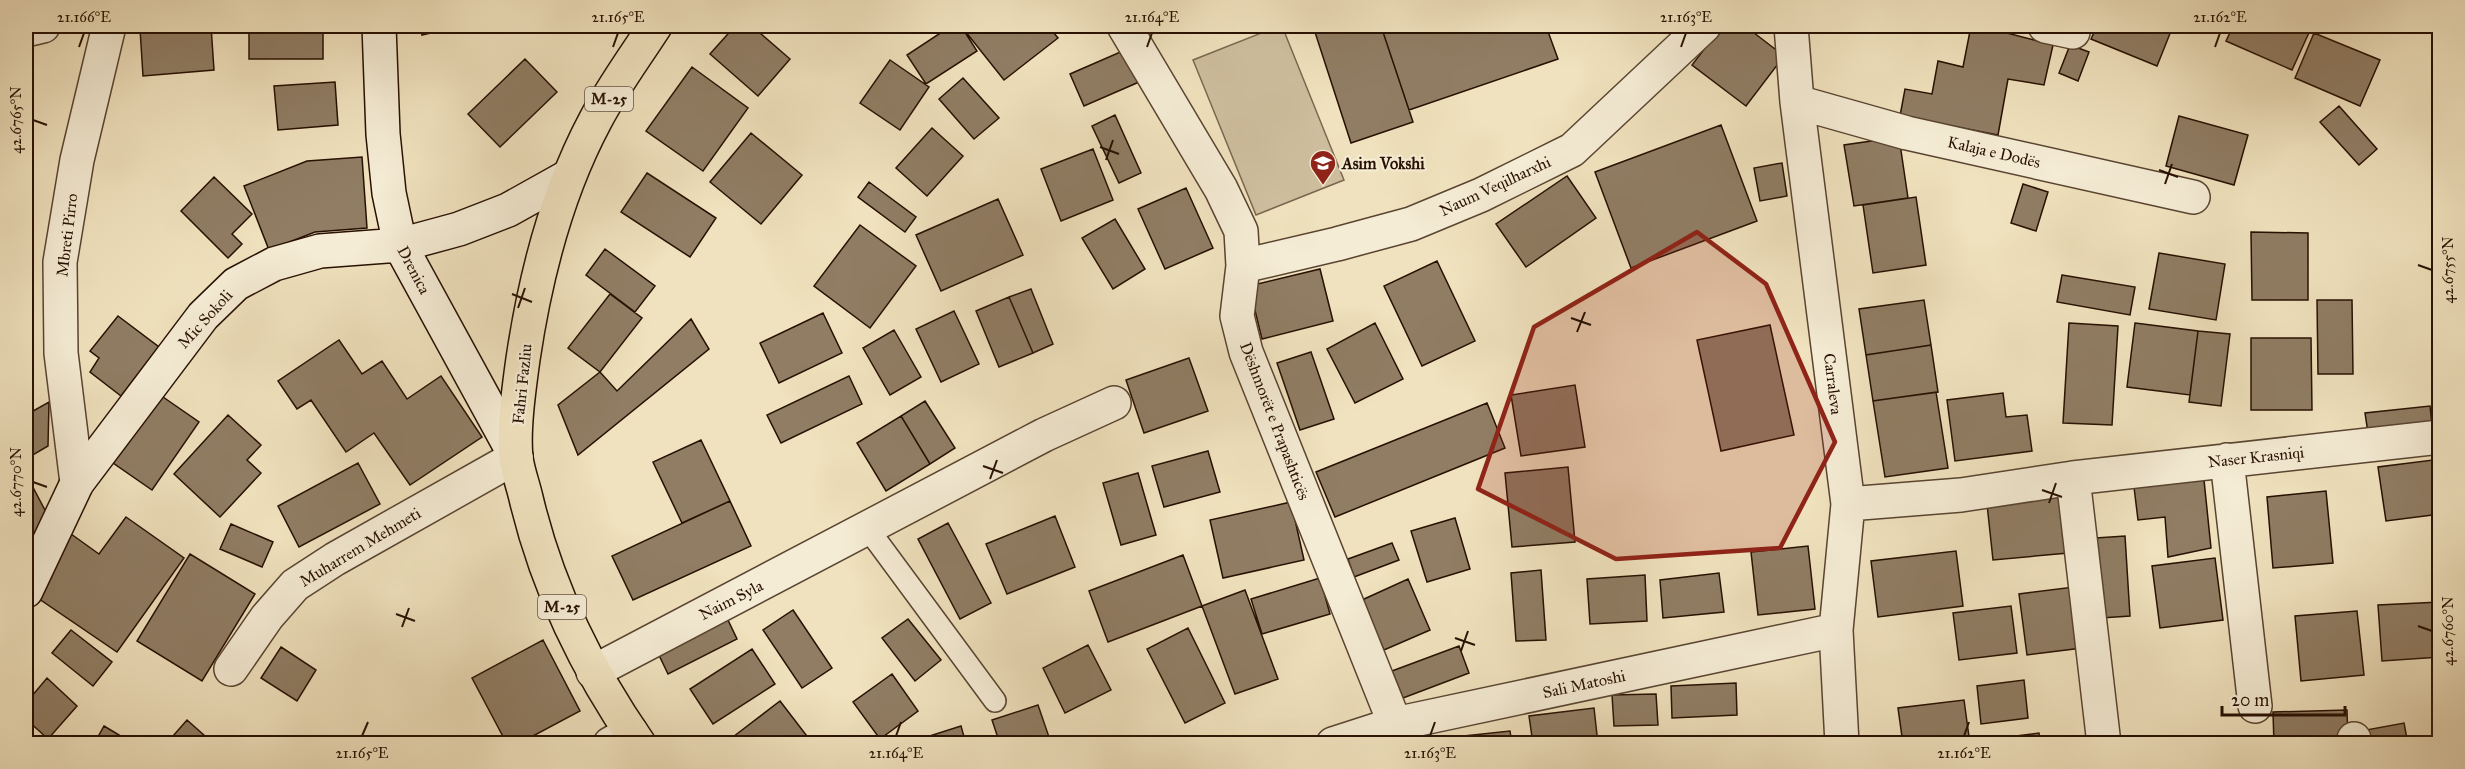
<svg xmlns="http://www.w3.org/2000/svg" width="2465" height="769" font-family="'IM FELL Great Primer',serif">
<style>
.green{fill:#cebe9e;stroke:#7a6750;stroke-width:1.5}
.building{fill:#907d64;stroke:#271002;stroke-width:1.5}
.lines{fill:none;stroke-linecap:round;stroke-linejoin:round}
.lane-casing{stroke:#594431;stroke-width:24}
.street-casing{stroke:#594431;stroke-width:36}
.secondary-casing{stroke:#271002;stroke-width:36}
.primary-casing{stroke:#271002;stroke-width:36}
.lane{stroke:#f5ecd5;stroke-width:21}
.street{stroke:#f5ecd5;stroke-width:33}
.secondary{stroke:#f5ecd5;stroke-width:33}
.primary{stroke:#f0e2be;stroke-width:33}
.marked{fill:#8f2418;fill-opacity:0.2;stroke:#8f2418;stroke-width:4.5;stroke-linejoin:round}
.ticks{fill:none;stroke:#271002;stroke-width:2}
.labels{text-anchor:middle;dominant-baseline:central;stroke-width:4.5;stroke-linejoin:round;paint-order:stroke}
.shield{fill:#f5ecd5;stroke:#655241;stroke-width:1.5}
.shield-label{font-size:15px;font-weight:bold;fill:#271002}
.street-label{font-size:16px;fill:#271002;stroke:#f5ecd5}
.poi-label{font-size:16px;font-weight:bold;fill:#271002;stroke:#f5ecd5;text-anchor:start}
.neatline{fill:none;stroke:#271002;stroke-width:2}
.ticks-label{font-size:15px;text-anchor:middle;fill:#271002}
</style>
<rect width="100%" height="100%" fill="#f0e2be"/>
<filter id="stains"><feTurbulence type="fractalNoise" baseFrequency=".00333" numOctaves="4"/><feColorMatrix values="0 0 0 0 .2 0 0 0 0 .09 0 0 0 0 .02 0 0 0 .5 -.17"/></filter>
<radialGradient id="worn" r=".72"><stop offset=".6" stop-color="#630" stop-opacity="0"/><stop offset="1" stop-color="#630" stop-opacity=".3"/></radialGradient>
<path class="green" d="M1279,26H1282L1344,180L1256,215L1193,60Z"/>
<path class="building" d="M191,26H211L214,70L143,76L140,29Z
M249,26H323V59H249Z
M420,26H460L422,35Z
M735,26H752L790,59L758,96L710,54Z
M951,26H961L977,51L926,84L907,55Z
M961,26H1048L1058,38L1004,80Z
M1313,26H1381L1413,122L1351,143Z
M1381,26H1546L1558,59L1409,110Z
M1722,26H1745L1784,56L1746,106L1692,65Z
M1971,26H1980L2053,45L2044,85L2008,79L1998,135L1900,116L1905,89L1932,94L1938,61L1963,67Z
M2097,26H2173L2157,66L2091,39Z
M2233,26H2312L2292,70L2226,41Z
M2314,33L2380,60L2360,106L2295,78Z
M2070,45L2089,52L2078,81L2059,73Z
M1125,50L1139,82L1084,106L1070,74Z
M525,59L557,92L500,147L468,114Z
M890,60L929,87L900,130L860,103Z
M692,67L748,108L703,171L646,131Z
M963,78L999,118L974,139L939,99Z
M335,82L338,125L278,130L274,86Z
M2339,106L2377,149L2359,165L2320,122Z
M1115,115L1141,173L1119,183L1092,126Z
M2179,116L2248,135L2234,185L2166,166Z
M1721,125L1757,221L1631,268L1595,172Z
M932,128L963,156L927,196L896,168Z
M751,133L802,175L761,224L710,182Z
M1899,137L1908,198L1854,206L1844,145Z
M1093,149L1113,200L1061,221L1041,169Z
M362,157L367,228L315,232L269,250L244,186L307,161Z
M1782,163L1787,196L1760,201L1754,168Z
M647,173L716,218L690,257L621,212Z
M1567,176L1596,218L1526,267L1496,224Z
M214,177L252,214L232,234L242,244L228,258L181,211Z
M869,182L916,217L905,232L858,197Z
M2023,184L2048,192L2036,231L2011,223Z
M1186,188L1213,248L1165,269L1138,209Z
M1916,197L1926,265L1873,273L1863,205Z
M998,199L1023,255L941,291L916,235Z
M1115,219L1145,269L1113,289L1082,238Z
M860,225L916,266L870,328L814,286Z
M2251,232L2308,233V300H2252Z
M605,249L655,286L635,312L586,275Z
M2159,253L2225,264L2216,320L2149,309Z
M1437,261L1475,341L1422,366L1384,286Z
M1320,269L1333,321L1262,339L1249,286Z
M2062,275L2135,287L2130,315L2057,302Z
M1031,289L1053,344L1033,353L1009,297Z
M610,294L642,318L600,372L568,348Z
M1009,297L1033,353L999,367L976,311Z
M1924,300L1931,345L1866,355L1859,309Z
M2317,300H2352L2353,374H2318Z
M954,311L979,364L941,382L916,329Z
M823,313L842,353L779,383L760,343Z
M118,316L159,347L121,396L90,372L99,358L90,351Z
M691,319L709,349L578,455L558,405L600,372L617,391Z
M1375,323L1403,379L1355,403L1327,349Z
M2069,323L2118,326L2112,425L2063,423Z
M2135,323L2198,331L2190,395L2127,387Z
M1770,325L1794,435L1721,451L1697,340Z
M894,330L921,377L890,395L863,348Z
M2198,331L2230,334L2221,406L2189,402Z
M2251,338H2311L2312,410H2251Z
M339,340L362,374L382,361L407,399L441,376L482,437L410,485L374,433L346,452L311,400L297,409L278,381Z
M1931,345L1938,392L1873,401L1866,355Z
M1311,352L1334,419L1300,430L1277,363Z
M1189,358L1208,411L1144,433L1126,380Z
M849,376L862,404L781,443L767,415Z
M1575,385L1585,447L1521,456L1511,395Z
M150,388L199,422L152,490L103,456Z
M1936,392L1948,468L1885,477L1873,401Z
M2003,393L2006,417L2027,415L2032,451L1955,461L1947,400Z
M925,401L955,448L930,464L901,416Z
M49,402L48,446L26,459V415Z
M1487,403L1505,448L1335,517L1316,472Z
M2430,406L2432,425L2368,433L2365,413Z
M228,415L261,445L247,460L261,473L220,517L174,474Z
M901,416L930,464L886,491L857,443Z
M701,440L730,501L682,523L653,462Z
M1208,451L1220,492L1164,507L1152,466Z
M2433,460L2440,514L2386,521L2378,467Z
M358,463L380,504L299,547L278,506Z
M1568,467L1575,542L1512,547L1505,473Z
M1138,473L1156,535L1121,545L1103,483Z
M26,474L47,514L35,545L26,550Z
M2204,480L2211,548L2168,557L2165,517L2138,520L2134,487Z
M2326,491L2333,563L2273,568L2267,497Z
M2063,496L2068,553L1993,560L1987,504Z
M730,501L751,546L633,600L612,556Z
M1291,502L1304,560L1223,578L1210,520Z
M1055,516L1075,567L1007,594L986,544Z
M126,517L184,558L117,652L29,592L71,534L99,554Z
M1455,518L1470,569L1427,582L1411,531Z
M948,523L991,603L960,619L918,539Z
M231,524L273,542L262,567L220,549Z
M2125,536L2130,616L2101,618L2096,538Z
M1392,543L1399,560L1354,577L1348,559Z
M1808,546L1815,609L1758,615L1751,552Z
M1956,551L1963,606L1878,617L1871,561Z
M190,554L255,594L202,681L137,641Z
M1183,555L1202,606L1108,642L1089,591Z
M2215,558L2223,620L2160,628L2152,566Z
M1541,570L1546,640L1516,641L1511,573Z
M1719,573L1724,612L1663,618L1660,580Z
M1645,575L1647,621L1590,624L1587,579Z
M1320,578L1330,614L1262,634L1251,599Z
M1408,579L1430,630L1384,650L1362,600Z
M2074,587L2082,648L2027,655L2019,594Z
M1245,590L1278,679L1235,694L1202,606Z
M2440,602V657L2382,661L2378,605Z
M2011,606L2017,653L1959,660L1953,613Z
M793,610L832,668L802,688L763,630Z
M2357,611L2364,675L2301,681L2295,616Z
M727,618L737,639L668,674L658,653Z
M908,619L941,660L915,681L882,638Z
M1188,628L1225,703L1185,723L1147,649Z
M71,630L112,662L93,686L52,653Z
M543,640L580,711L518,744H507L472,678Z
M1088,645L1111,690L1065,713L1043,668Z
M1459,646L1469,673L1403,698L1392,671Z
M281,647L316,670L297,701L261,678Z
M752,649L775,684L713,724L690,689Z
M892,674L918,711L880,739L853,702Z
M47,678L77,706L48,739L26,719V703Z
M2024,680L2028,718L1981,724L1977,686Z
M1736,683L1737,715L1672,718L1671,686Z
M1656,694L1658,725L1614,726L1612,695Z
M1964,700L1970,744H1903L1898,708Z
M780,701L813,744H725V743Z
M1038,705L1050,740L1038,744H1000L992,720Z
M1594,708L1598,744H1533L1529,716Z
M2347,710L2348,744H2274L2273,712Z
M187,720L214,744H166Z
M2404,723L2408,744H2368L2366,730Z
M104,726L134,744H94Z
M961,726L966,744H915L914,741Z
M1510,731L1512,744H1445V738Z
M2039,733L2040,744H1984V740Z"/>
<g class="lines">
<g class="lane-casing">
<path id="lane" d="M868,529L995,701"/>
</g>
<g class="street-casing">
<path id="street" d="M1124,26L1221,189L1241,231L1243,266L1237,316L1246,352L1395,724
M1791,26L1797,102L1848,504L1836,630L1842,744
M2045,26L2073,32
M26,30L43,26
M1797,102L1907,133L2193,197
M1243,266L1337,244L1411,224L1481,195L1572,150L1704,26
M2227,460L2255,706
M2073,478L2104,744
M77,483L61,353L60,262L77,160L109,26
M1848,504L1961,495L2073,478L2440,437
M231,669L267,617L295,585L335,559L516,457
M593,672L1044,435L1114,403
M2354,739L2355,744
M610,744L631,732
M1333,744L1395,724L1836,630"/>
</g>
<g class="secondary-casing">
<path id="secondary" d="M379,26L383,134L389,193L400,245L516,457
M26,591L77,483L203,316L236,284L274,264L320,251L400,245L459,229L508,210L569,176"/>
</g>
<g class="primary-casing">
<path id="primary" d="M639,744C587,669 547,587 526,498C523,485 518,472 516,458C513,430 519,388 523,359C535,278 556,194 595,121C612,88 635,57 655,26"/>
</g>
<use href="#lane" class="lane"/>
<use href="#street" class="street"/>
<use href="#secondary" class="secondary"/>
<use href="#primary" class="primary"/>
</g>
<path class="marked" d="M1697,232L1766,284L1835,442L1780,548L1616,559L1478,489L1534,327Z"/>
<path class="ticks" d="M79,47L84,33M613,47L618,33M1147,47L1152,33M1681,47L1686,33M2215,47L2220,33M33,120L47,125M1100,147L1119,154M1106,160L1113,140M2159,170L2178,177M2165,184L2172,164M2418,265L2432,270M512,294L532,302M518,308L525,288M1571,318L1591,325M1577,332L1585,312M983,466L1003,473M990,479L997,460M33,482L47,487M2042,490L2062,497M2049,503L2056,483M396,614L415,621M2418,626L2432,631M402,627L409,608M1455,638L1475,645M1461,651L1468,631M362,736L368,722M896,736L901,722M1430,736L1435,722M1964,736L1969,722"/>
<defs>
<g id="school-pin" transform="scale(1.35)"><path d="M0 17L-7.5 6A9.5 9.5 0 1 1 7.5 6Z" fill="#8f2418" stroke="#f5ecd5"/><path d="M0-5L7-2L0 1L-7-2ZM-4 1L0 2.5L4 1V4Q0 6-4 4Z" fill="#fff"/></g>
</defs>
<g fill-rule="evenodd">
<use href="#school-pin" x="1323" y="163"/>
</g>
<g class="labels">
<g class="shield">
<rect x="585" y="87" width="48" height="24" rx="4.5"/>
<rect x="538" y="595" width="48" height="24" rx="4.5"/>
</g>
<g class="shield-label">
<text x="609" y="99">M-25</text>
<text x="562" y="607">M-25</text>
</g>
<g class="street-label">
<text transform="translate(1994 152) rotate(13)">Kalaja e Dodës</text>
<text transform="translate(1495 186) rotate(-25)">Naum Veqilharxhi</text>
<text transform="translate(67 235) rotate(-83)">Mbreti Pirro</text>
<text transform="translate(414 270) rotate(62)">Drenica</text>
<text transform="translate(205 319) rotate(-48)">Mic Sokoli</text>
<text transform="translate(522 384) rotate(-84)">Fahri Fazliu</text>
<text transform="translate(1833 384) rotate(83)">Carraleva</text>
<text transform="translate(1275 421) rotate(69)">Dëshmorët e Prapashticës</text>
<text transform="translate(2256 457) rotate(-6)">Naser Krasniqi</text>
<text transform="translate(360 547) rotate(-31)">Muharrem Mehmeti</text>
<text transform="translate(731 600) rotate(-27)">Naim Syla</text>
<text transform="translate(1584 684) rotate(-12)">Sali Matoshi</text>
</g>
<g class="poi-label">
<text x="1342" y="163">Asim Vokshi</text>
</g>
</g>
<rect width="2465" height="769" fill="none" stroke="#f0e2be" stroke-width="66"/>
<path d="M2222 706v9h123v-9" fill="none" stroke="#271002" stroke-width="3"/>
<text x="2231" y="706" font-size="18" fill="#271002" stroke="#f5ecd5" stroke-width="4.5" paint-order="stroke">20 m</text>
<rect x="33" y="33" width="2399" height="703" class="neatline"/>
<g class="ticks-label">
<text x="84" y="22">21.166°E</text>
<text x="618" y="22">21.165°E</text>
<text x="1152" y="22">21.164°E</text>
<text x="1686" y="22">21.163°E</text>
<text x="2220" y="22">21.162°E</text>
<text transform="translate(16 120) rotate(-90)" y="5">42.6765°N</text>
<text transform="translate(2448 270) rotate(-90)" y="5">42.6755°N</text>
<text transform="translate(16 482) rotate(-90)" y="5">42.6770°N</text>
<text transform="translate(2448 631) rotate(-90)" y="5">42.6760°N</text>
<text x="362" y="758">21.165°E</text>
<text x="896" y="758">21.164°E</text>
<text x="1430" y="758">21.163°E</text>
<text x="1964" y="758">21.162°E</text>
</g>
<rect width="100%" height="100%" filter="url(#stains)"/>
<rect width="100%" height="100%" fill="url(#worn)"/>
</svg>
